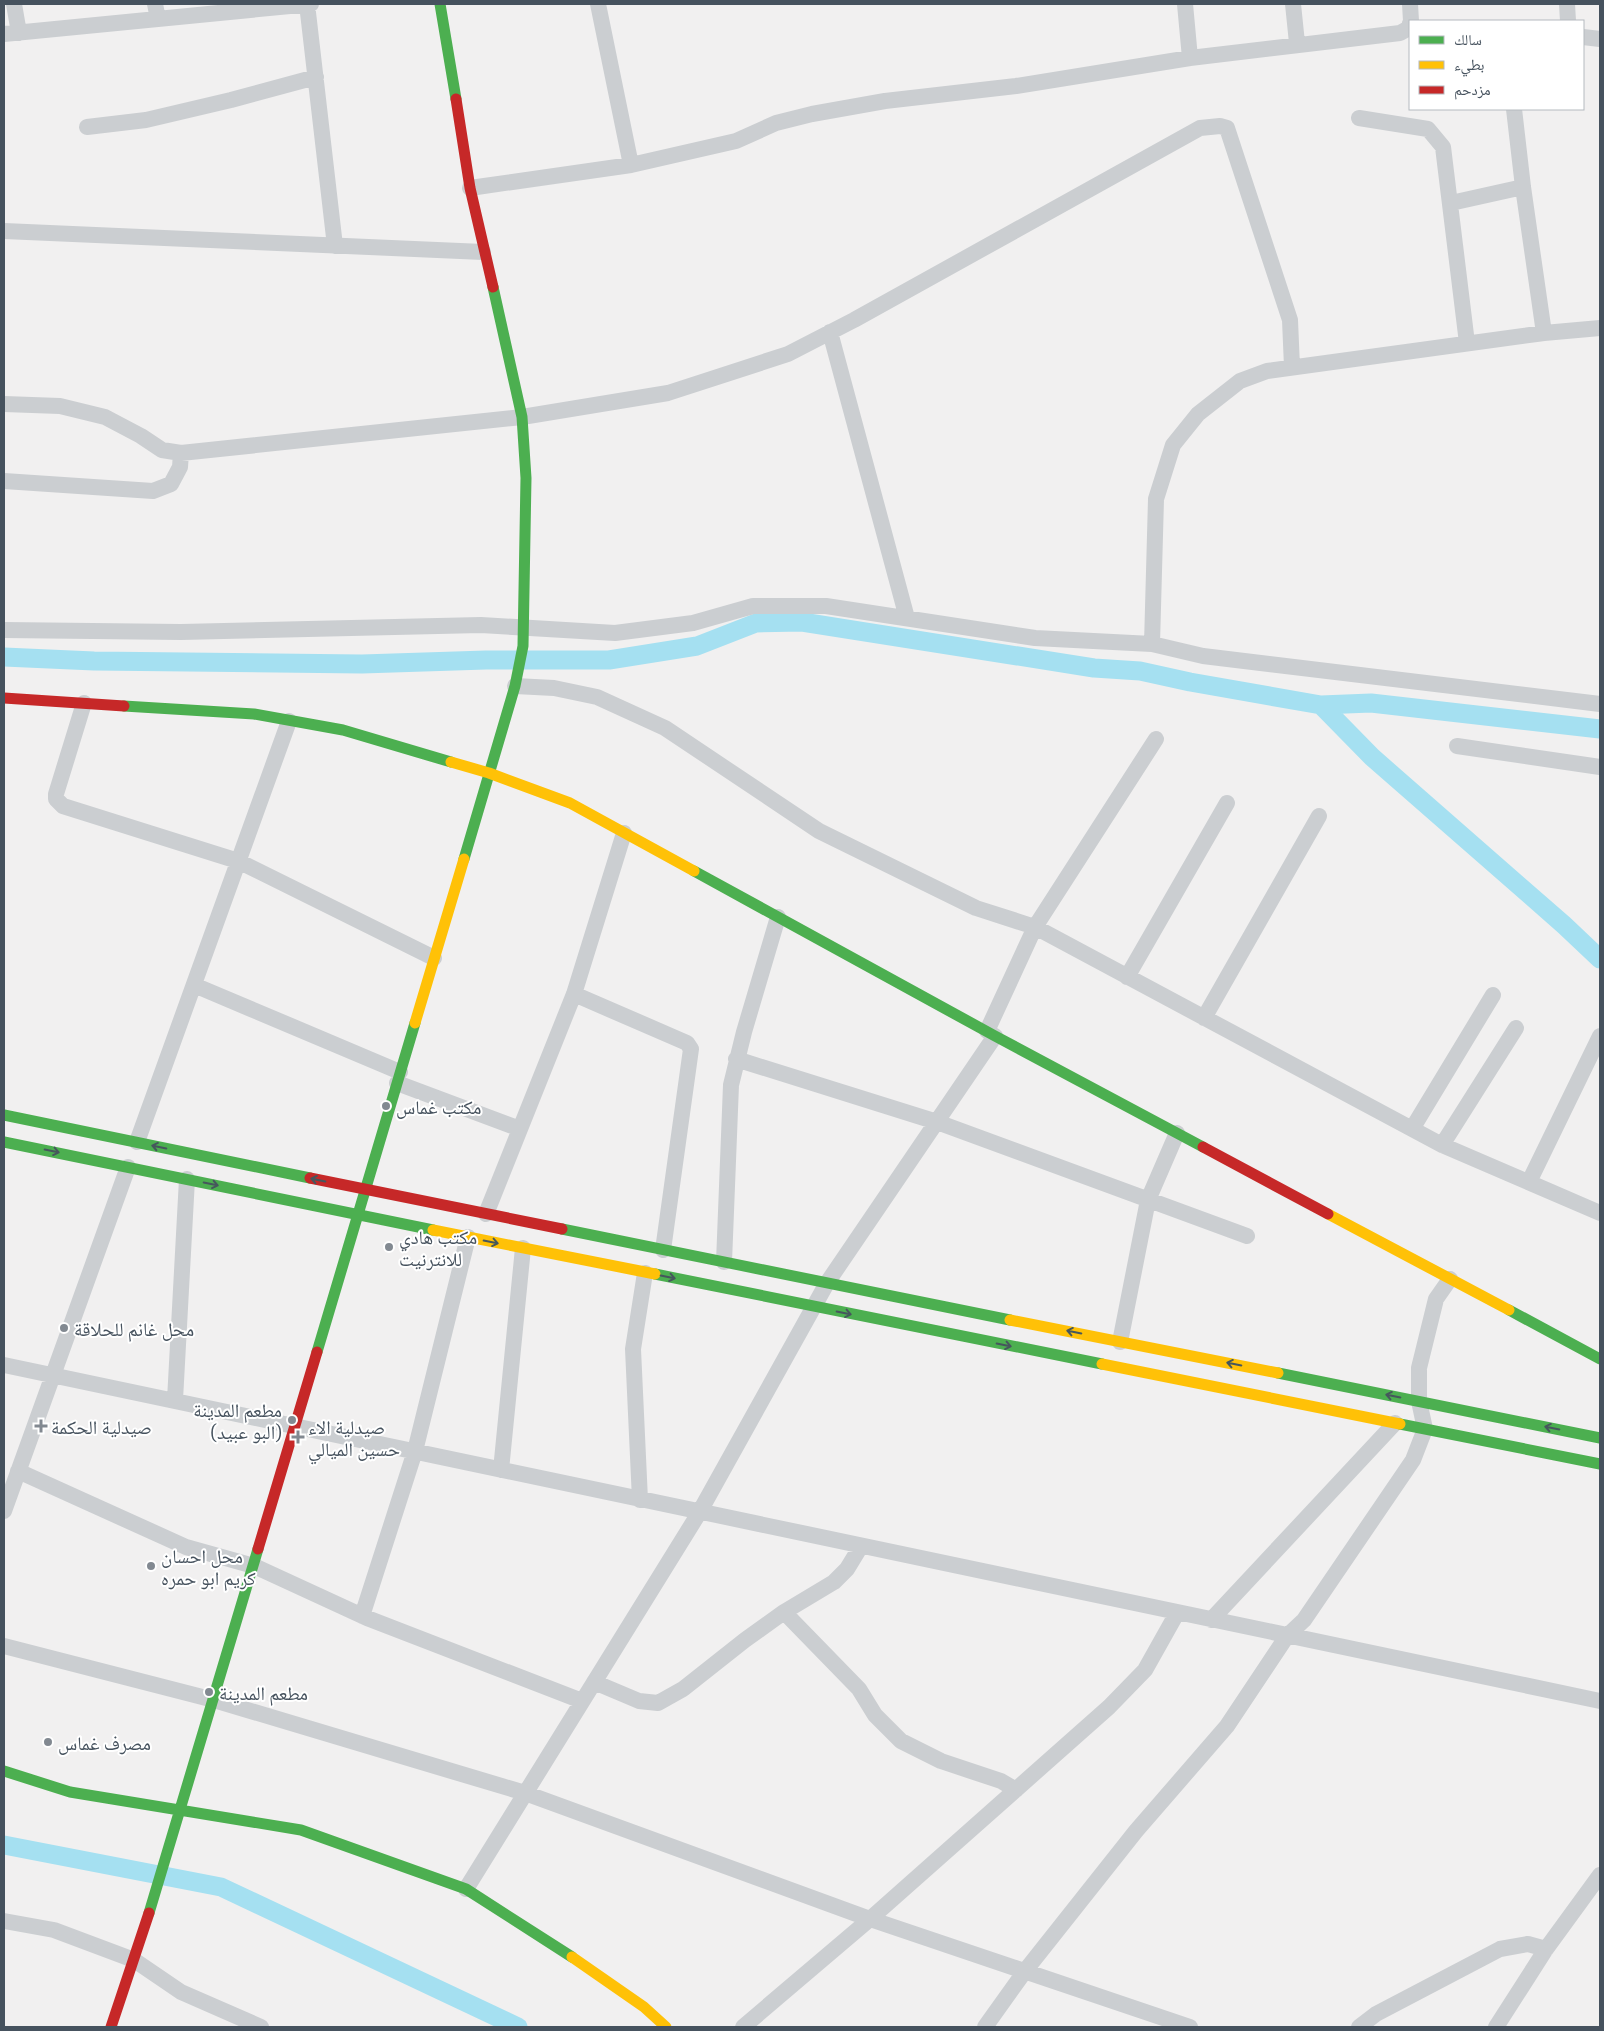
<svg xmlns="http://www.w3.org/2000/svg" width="1604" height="2031" font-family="'Exo 2','Noto Naskh Arabic',sans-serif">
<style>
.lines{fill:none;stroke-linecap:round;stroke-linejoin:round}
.canal{stroke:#a5e0f1;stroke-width:19}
.street{stroke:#cbced1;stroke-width:16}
.fast{stroke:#4caf50;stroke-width:11}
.slow{stroke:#ffc107;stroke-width:11}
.jam{stroke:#c62828;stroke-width:11}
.oneway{stroke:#46575d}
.poi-dot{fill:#828991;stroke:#fff;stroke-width:2}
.labels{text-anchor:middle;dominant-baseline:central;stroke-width:4;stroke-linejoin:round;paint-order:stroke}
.poi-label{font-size:19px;fill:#46525e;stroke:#fff;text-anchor:start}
</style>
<rect width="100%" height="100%" fill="#f1f0f0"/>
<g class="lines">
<path class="canal" d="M4,657L94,661L362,664L486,660H609L697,646L756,623L802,622L1094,668L1140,671L1190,682L1321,705L1371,703L1600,729
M1321,705L1372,757L1564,925L1600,959
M4,1845L221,1887L518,2027"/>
<path class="street" d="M14,4L19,33
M155,4L158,19
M307,4L335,246
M598,4L631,165
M1185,4L1190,58
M1293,4L1297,43
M1410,4L1411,21
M1567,4L1568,21
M4,34L311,4
M1583,37L1600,39
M1514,109L1523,187L1544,333
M1359,118L1428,129L1443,147L1467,343
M87,127L146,120L231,100L316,77
M470,188L631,165L736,141L776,123L812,114L885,101L1016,86L1190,58L1400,33L1409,28L1410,23
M1451,203L1523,187
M4,231L483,252
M830,332L907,618
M4,404L60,406L105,417L141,436L162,450L181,453L522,417L668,393L788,354L854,320L1200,128L1220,126L1227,128L1290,320L1292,367
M4,481L153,491L171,484L180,467L181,453
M4,630L181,632L481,625L615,633L693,623L753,606H826L1035,638L1152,644L1203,656L1600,704
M1152,644L1156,499L1173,445L1198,414L1240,381L1267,371L1544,333L1600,328
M515,686L554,688L597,697L665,728L819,831L976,908L1035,927L1442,1145L1600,1213
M84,703L56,794V799L63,806L238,861L434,958
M1457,746L1600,767
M1127,977L1227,803
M194,985L400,1072
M574,994L687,1043L691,1049L663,1250
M1204,1018L1319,816
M987,1031L1035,927L1156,739
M736,1059L937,1122L1247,1236
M397,1083L520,1129
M1412,1129L1493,995
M137,1142L289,721
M1442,1145L1516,1028
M1529,1182L1600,1036
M486,1214L574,994L624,833
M724,1262L731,1085L744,1032L778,917
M1120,1342L1148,1200L1177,1133
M4,1365L1600,1701
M175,1400L187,1179
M501,1470L523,1248
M18,1471L186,1547L254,1566L367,1618L582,1701
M640,1500L633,1349L645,1273
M4,1511L128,1167
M784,1612L859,1689L875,1715L901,1741L941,1761L1001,1781L1016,1790
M362,1616L415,1451L468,1237
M1211,1620L1395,1423
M4,1646L214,1700L525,1793L870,1919L1190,2027
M594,1682L639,1701L658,1703L683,1689L745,1640L784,1612L834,1582L847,1569L861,1546
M466,1889L699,1513L827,1283L995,1036
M4,1921L54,1930L134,1960L181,1992L261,2027
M743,2027L870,1919L1109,1707L1145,1670L1177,1613
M985,2027L1025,1971L1136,1831L1227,1726L1287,1636L1304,1620L1413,1460L1425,1429L1419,1401V1368L1436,1299L1450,1279
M1359,2027L1376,2014L1500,1949L1528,1944L1546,1949
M1496,2027L1546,1949L1600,1875"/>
<path class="fast" d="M440,4L456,99
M124,706L254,714L343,730L451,762
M464,859L515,686L523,646L526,478L522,417L493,287
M694,871L995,1036L1203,1147
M4,1115L310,1178
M4,1142L433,1230
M562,1229L1010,1320
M655,1274L1102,1364
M1509,1310L1600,1359
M317,1352L415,1023
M1278,1373L1600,1438
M1400,1424L1600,1464
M4,1771L70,1792L301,1830L466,1889L572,1957
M149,1913L258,1549"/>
<path class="slow" d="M451,762L489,773L570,803L694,871
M415,1023L464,859
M1328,1214L1509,1310
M433,1230L655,1274
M1010,1320L1278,1373
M1102,1364L1400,1424
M572,1957L644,2007L666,2027"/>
<path class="jam" d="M456,99L470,188L493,287
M4,698L124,706
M1203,1147L1328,1214
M310,1178L562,1229
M258,1549L317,1352
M111,2027L149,1913"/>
</g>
<defs><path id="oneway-shaft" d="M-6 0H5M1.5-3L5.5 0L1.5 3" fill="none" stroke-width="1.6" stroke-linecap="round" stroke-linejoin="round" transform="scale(1.25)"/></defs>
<g class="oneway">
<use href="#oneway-shaft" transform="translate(159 1147) rotate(-168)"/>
<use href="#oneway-shaft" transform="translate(52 1151) rotate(11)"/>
<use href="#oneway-shaft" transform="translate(318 1180) rotate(-168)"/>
<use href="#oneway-shaft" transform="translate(211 1184) rotate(12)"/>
<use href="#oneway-shaft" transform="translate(491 1242) rotate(11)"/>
<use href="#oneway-shaft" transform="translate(668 1277) rotate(11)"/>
<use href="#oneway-shaft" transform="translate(844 1313) rotate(11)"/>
<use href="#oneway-shaft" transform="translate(1074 1332) rotate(-169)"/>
<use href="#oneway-shaft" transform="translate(1004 1345) rotate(11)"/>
<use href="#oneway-shaft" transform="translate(1234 1364) rotate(-169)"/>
<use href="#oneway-shaft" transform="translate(1393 1396) rotate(-169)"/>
<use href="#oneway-shaft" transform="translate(1552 1428) rotate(-169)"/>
</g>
<g class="poi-dot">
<circle cx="386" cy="1106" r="5"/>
<circle cx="389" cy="1247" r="5"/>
<circle cx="64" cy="1328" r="5"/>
<circle cx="292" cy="1420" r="5"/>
<path d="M38.5 1418.5h5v5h5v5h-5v5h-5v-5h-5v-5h5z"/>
<path d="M295.5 1429.5h5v5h5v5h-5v5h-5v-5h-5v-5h5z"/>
<circle cx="151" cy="1566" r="5"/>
<circle cx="209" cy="1692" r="5"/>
<circle cx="48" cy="1742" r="5"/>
</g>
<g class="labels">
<g class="poi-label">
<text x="396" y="1106">مكتب غماس</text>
<text x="399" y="1236">مكتب هادي<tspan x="399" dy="22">للانترنيت</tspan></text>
<text x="74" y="1328">محل غانم للحلاقة</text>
<text x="282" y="1409" text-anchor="end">مطعم المدينة<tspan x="282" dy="22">(البو عبيد)</tspan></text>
<text x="51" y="1426">صيدلية الحكمة</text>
<text x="308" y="1426">صيدلية الاء<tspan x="308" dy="22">حسين الميالي</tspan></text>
<text x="161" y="1555">محل احسان<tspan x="161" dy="22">كريم ابو حمره</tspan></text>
<text x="219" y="1692">مطعم المدينة</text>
<text x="58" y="1742">مصرف غماس</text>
</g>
</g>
<rect width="1604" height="2031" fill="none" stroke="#46525e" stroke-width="10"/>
<rect x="1409" y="20" width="175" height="90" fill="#ffffff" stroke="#b5babf"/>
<rect x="1419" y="36" width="25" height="8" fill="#4caf50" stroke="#b5babf"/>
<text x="1454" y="45" font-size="15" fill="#46525e">سالك</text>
<rect x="1419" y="61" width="25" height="8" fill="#ffc107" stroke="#b5babf"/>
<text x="1454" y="70" font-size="15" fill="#46525e">بطيء</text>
<rect x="1419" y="86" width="25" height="8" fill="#c62828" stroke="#b5babf"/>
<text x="1454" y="95" font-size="15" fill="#46525e">مزدحم</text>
</svg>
